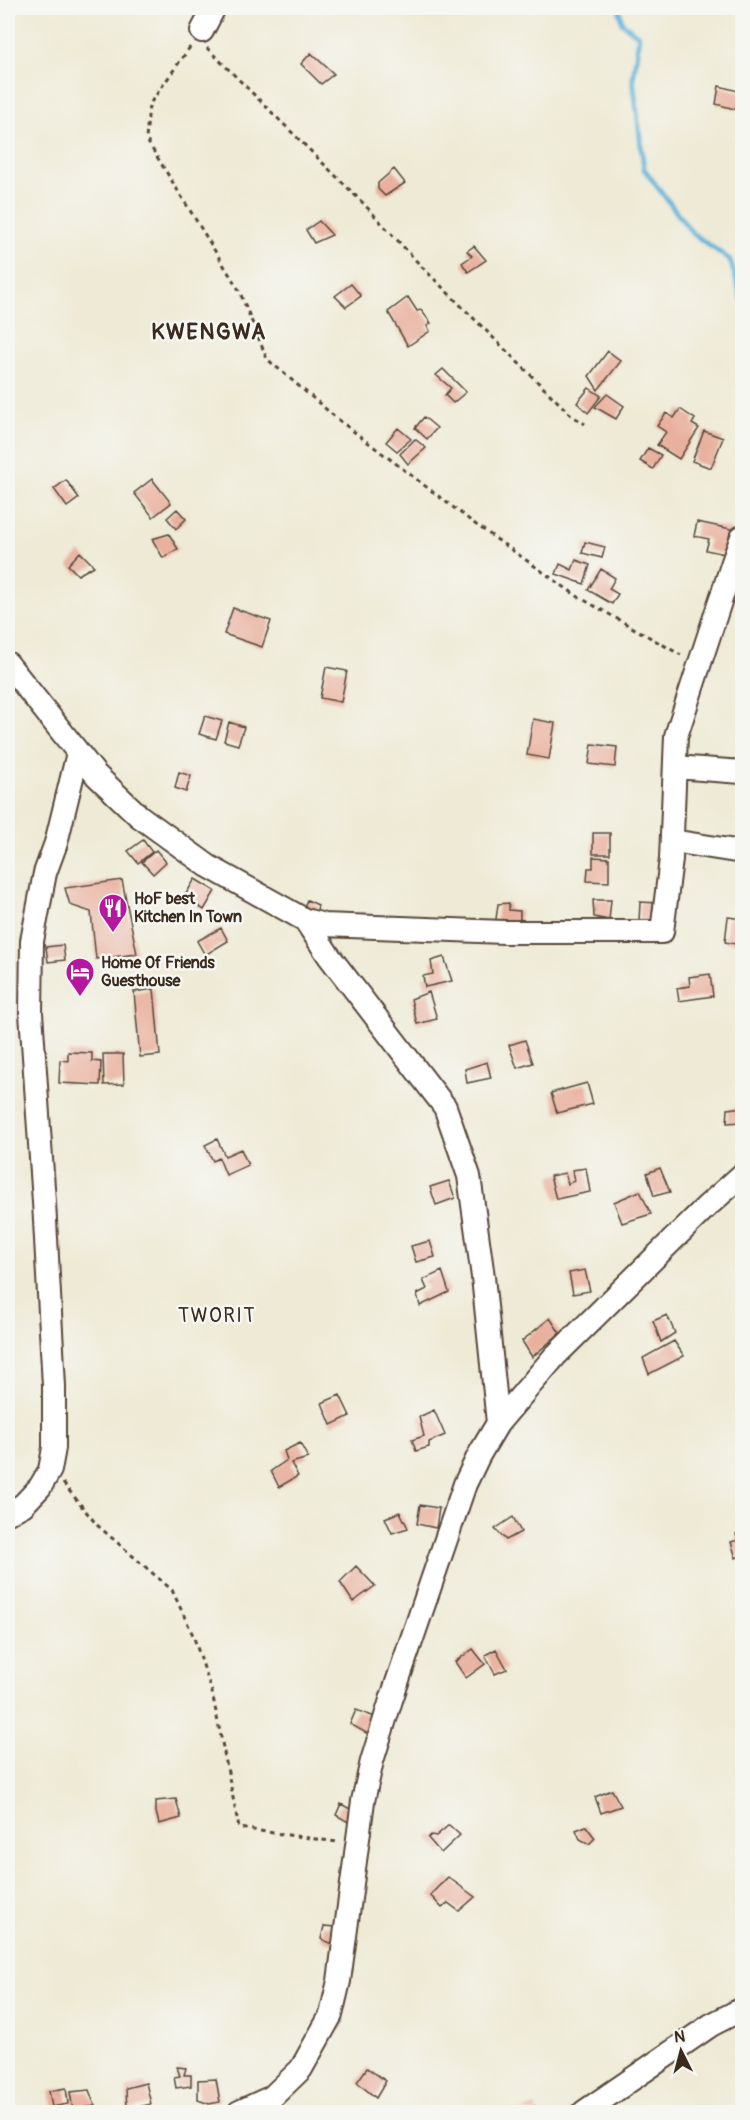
<svg xmlns="http://www.w3.org/2000/svg" width="750" height="2120" font-family="Pangolin,sans-serif">
<style>
.lines{fill:none;stroke-linecap:round;stroke-linejoin:round}
.stream{stroke:#5cb1d8;stroke-width:5}
.building{fill:#e9b09e}
.minor-casing{stroke:#564739;stroke-width:26}
.path{stroke:#564739;stroke-width:3;stroke-dasharray:4.5 4.5;stroke-linecap:butt}
.minor{stroke:#fff;stroke-width:22}
.labels{text-anchor:middle;dominant-baseline:central;stroke-width:5;stroke-linejoin:round;paint-order:stroke}
.poi-label{font-size:16px;font-weight:bold;fill:#3b2a1e;stroke:#f6f6f2;text-anchor:start}
.quarter-label{font-size:20px;letter-spacing:1.5px;fill:#3b2a1e;stroke:#f6f6f2}
.district-label{font-size:22px;font-weight:bold;letter-spacing:1.5px;fill:#3b2a1e;stroke:#f6f6f2}
</style>
<rect width="100%" height="100%" fill="#f6f6f2"/>
<filter id="ink" filterUnits="userSpaceOnUse"><feTurbulence type="fractalNoise" baseFrequency=".0167" numOctaves="2"/><feDisplacementMap in="SourceGraphic" scale="12" xChannelSelector="R" yChannelSelector="G"/><feConvolveMatrix kernelMatrix="1 2 1 2 8 2 1 2 1" color-interpolation-filters="sRGB"/></filter>
<filter id="wash" filterUnits="userSpaceOnUse"><feTurbulence type="fractalNoise" baseFrequency=".008" numOctaves="4" result="noise"/><feDisplacementMap in="SourceGraphic" scale="24" xChannelSelector="R" yChannelSelector="G"/><feGaussianBlur stdDeviation="1.35" result="paint"/><feColorMatrix in="noise" values="0 0 0 0 0 0 0 0 0 0 0 0 0 0 0 0 0 1.4 0 .05"/><feComposite in="paint" operator="in"/></filter>
<g filter="url(#wash)">
<rect width="100%" height="100%" fill="#eeead5"/>
<g class="lines">
<path class="stream" d="M619,8L622,23L639,36L633,79L644,169L692,233L730,260L742,299"/>
</g>
<g id="blocks">
<path class="building" d="M311,53L334,74L321,84L301,64Z
M719,86L742,92V111L716,104Z
M394,169L405,183L385,196L378,189V183Z
M319,221L332,235L314,243L306,230Z
M474,246L486,260L468,272L462,263L472,256L467,251Z
M351,284L361,296L346,307L335,296Z
M408,297L417,311L421,310L431,323L427,326L430,331L408,346L388,312Z
M608,351L621,361L598,390L589,376Z
M443,369L466,392L453,403L445,395L451,388L436,375Z
M589,388L601,396L588,413L577,403Z
M607,394L624,406L616,419L595,407Z
M680,409L695,419L692,424L699,428L679,459L657,445L666,432L657,426L666,413L674,418Z
M424,417L437,428L427,439L415,428Z
M398,428L411,439L397,451L386,442Z
M704,431L723,438L711,468L692,461Z
M415,439L426,448L408,464L400,454Z
M648,448L661,455L653,469L640,461Z
M152,479L171,503L153,517L134,493Z
M66,480L79,498L67,507L54,489Z
M177,509L186,519L176,529L167,518Z
M697,522L731,529L725,554L706,550L709,539L694,536Z
M169,534L178,549L163,558L152,539Z
M585,542L605,547L602,558L582,553Z
M80,552L94,566L78,575L68,565Z
M576,560L590,565L584,584L556,574L560,564L572,570Z
M601,569L615,578L609,589L618,594L612,604L588,590Z
M233,608L271,621L262,647L224,634Z
M326,667L347,671L341,702L320,698Z
M205,716L222,721L216,739L199,734Z
M533,719L555,723L549,759L527,755Z
M229,722L244,727L238,745L224,741Z
M592,744L617,747L615,767L589,764Z
M179,772L191,776L186,792L175,788Z
M593,833H610V854H593Z
M143,840L152,852L138,863L128,851Z
M156,850L166,862L153,874L142,862Z
M593,857L609,858V882L587,881L588,868H593Z
M195,879L215,891L204,910L184,897Z
M122,880L137,954L96,959L91,912L70,905L65,888Z
M307,900L318,905L316,915L302,912Z
M593,900H611L609,920L594,917Z
M640,902L658,903L657,924L639,921Z
M509,903V910L520,911V929L495,927L498,904Z
M728,917L742,919L741,945L725,942Z
M221,928L228,941L205,955L197,941Z
M63,945L65,960L48,962L46,947Z
M8,947H13L15,968H8Z
M444,957L452,981L425,987L423,976L433,974L431,961Z
M710,974L713,996L679,1001L677,988L690,986L689,977Z
M154,989L160,1055L140,1057L134,992Z
M429,992L437,1019L417,1024L411,999Z
M525,1040L533,1063L517,1068L509,1045Z
M68,1052L92,1053V1061L101,1062L100,1085L59,1083L60,1060L68,1061Z
M103,1054H123L124,1084L104,1085Z
M487,1062L491,1078L467,1083L465,1069Z
M587,1083L593,1104L557,1113L551,1093Z
M742,1107V1122L727,1123L728,1109Z
M217,1139L225,1156L241,1149L248,1165L226,1175L219,1158L213,1161L205,1145Z
M586,1168L590,1192L556,1199L550,1176L565,1173L568,1184L574,1181L572,1170Z
M660,1168L670,1192L654,1196L647,1173Z
M449,1181L455,1198L436,1205L430,1187Z
M640,1191L651,1214L622,1223L614,1202Z
M430,1241L435,1257L416,1262L411,1246Z
M585,1270L590,1291L573,1294L569,1273Z
M442,1271L449,1292L420,1306L417,1294L427,1289L423,1280Z
M667,1315L675,1333L661,1342L653,1321Z
M550,1318L560,1333L532,1357L522,1341Z
M674,1341L684,1356L649,1374L643,1358Z
M340,1395L350,1416L331,1425L322,1403Z
M434,1410L445,1435L429,1442V1447L416,1451L412,1440L424,1436L419,1417Z
M300,1443L308,1458L291,1463L298,1476L279,1487L271,1471L287,1460L284,1451Z
M420,1505L439,1508L436,1528L417,1524Z
M400,1512L408,1528L392,1533L385,1518Z
M513,1517L521,1532L506,1540L495,1529Z
M742,1532V1555L736,1558L731,1542L738,1540L736,1534Z
M356,1566L375,1586L353,1602L340,1582Z
M473,1649L485,1664L466,1678L455,1662Z
M496,1649L507,1669L495,1674L485,1655Z
M356,1710L375,1717L368,1734L350,1724Z
M612,1790L621,1806L601,1813L595,1797Z
M176,1799L181,1818L159,1824L156,1812V1801Z
M341,1804L354,1811L350,1823L336,1815Z
M449,1825L460,1835L441,1853L428,1838L431,1835L436,1836Z
M586,1826L595,1838L589,1844L580,1839L576,1830Z
M448,1877L475,1897L459,1911L448,1903L442,1908L430,1895Z
M324,1926L336,1927L335,1945L321,1939Z
M177,2067L186,2068L184,2075H191V2086L176,2088L174,2077L180,2076Z
M367,2068L386,2081L376,2098L357,2082Z
M216,2079L220,2102L209,2104L198,2100V2080Z
M146,2083L151,2104L127,2110L126,2088Z
M66,2088L68,2104L52,2107L49,2091Z
M89,2090L95,2106L73,2110L70,2092Z
M535,2106L538,2112H519Z"/>
</g>
</g>
<g filter="url(#ink)">
<use href="#blocks" fill-opacity="0" stroke="#564739" stroke-width="1.5"/>
<g class="lines">
<g class="minor-casing">
<path id="minor" d="M202,31L214,8
M8,664L96,775L139,816L208,866L305,920L329,956L445,1107L469,1176L483,1277L498,1423
M675,767L742,772
M672,841L742,852
M305,920L324,925L504,932H662L671,859L676,736L733,562L742,537
M8,1513L23,1505L40,1487L50,1470L54,1448V1386L44,1202L31,1013L32,941L45,873L56,843L78,753
M239,2112L272,2097L301,2069L331,2015L339,1981L363,1801L372,1761L391,1700L465,1484L479,1455L498,1423L555,1356L705,1208L742,1175
M584,2112L711,2025L742,2009"/>
</g>
<path class="path" d="M190,47L149,105L146,139L239,290L267,359L340,421L475,524L577,596L681,655
M207,48L363,203L422,267L571,415L585,424
M63,1483L97,1525L172,1590L193,1635L212,1692L239,1828L337,1842"/>
<use href="#minor" class="minor"/>
</g>
</g>
<defs>
<g id="restaurant-pin" transform="scale(1.5)"><path d="M0 17L-7.5 6A9.5 9.5 0 1 1 7.5 6Z" fill="#b5179e" stroke="#f6f6f2"/><path d="M-5-6h1v4h1v-4h1v4h1v-4h1v5L-1.5 .5V6h-2V.5L-5-1ZM5-6V6H3V1.5H1.5Q1.5-4 5-6Z" fill="#fff"/></g>
<g id="hotel-pin" transform="scale(1.5)"><path d="M0 17L-7.5 6A9.5 9.5 0 1 1 7.5 6Z" fill="#b5179e" stroke="#f6f6f2"/><path d="M-6-4.5h1.5V1H6V5H4.5V3h-9V5H-6ZM-4 0a1.8 1.8 0 1 1 3.6 0ZM.5 0V-2.5h3Q6-2.5 6 0Z" fill="#fff"/></g>
</defs>
<g fill-rule="evenodd">
<use href="#restaurant-pin" x="113" y="908"/>
<use href="#hotel-pin" x="80" y="972"/>
</g>
<g class="labels">
<g class="poi-label">
<text x="134" y="899">HoF best<tspan x="134" dy="18">Kitchen In Town</tspan></text>
<text x="101" y="963">Home Of Friends<tspan x="101" dy="18">Guesthouse</tspan></text>
</g>
<g class="quarter-label">
<text x="217" y="1315">TWORIT</text>
</g>
<g class="district-label">
<text x="209" y="332">KWENGWA</text>
</g>
</g>
<rect width="750" height="2120" fill="none" stroke="#f6f6f2" stroke-width="30"/>
<g transform="translate(681 2051) rotate(354)" stroke="#f6f6f2" stroke-width="4.5" paint-order="stroke">
<path d="M0-4.5L10 22L0 15L-10 22Z" fill="#3b2a1e"/>
<text y="-9" font-size="16" font-weight="bold" text-anchor="middle" fill="#3b2a1e">N</text>
</g>
</svg>
